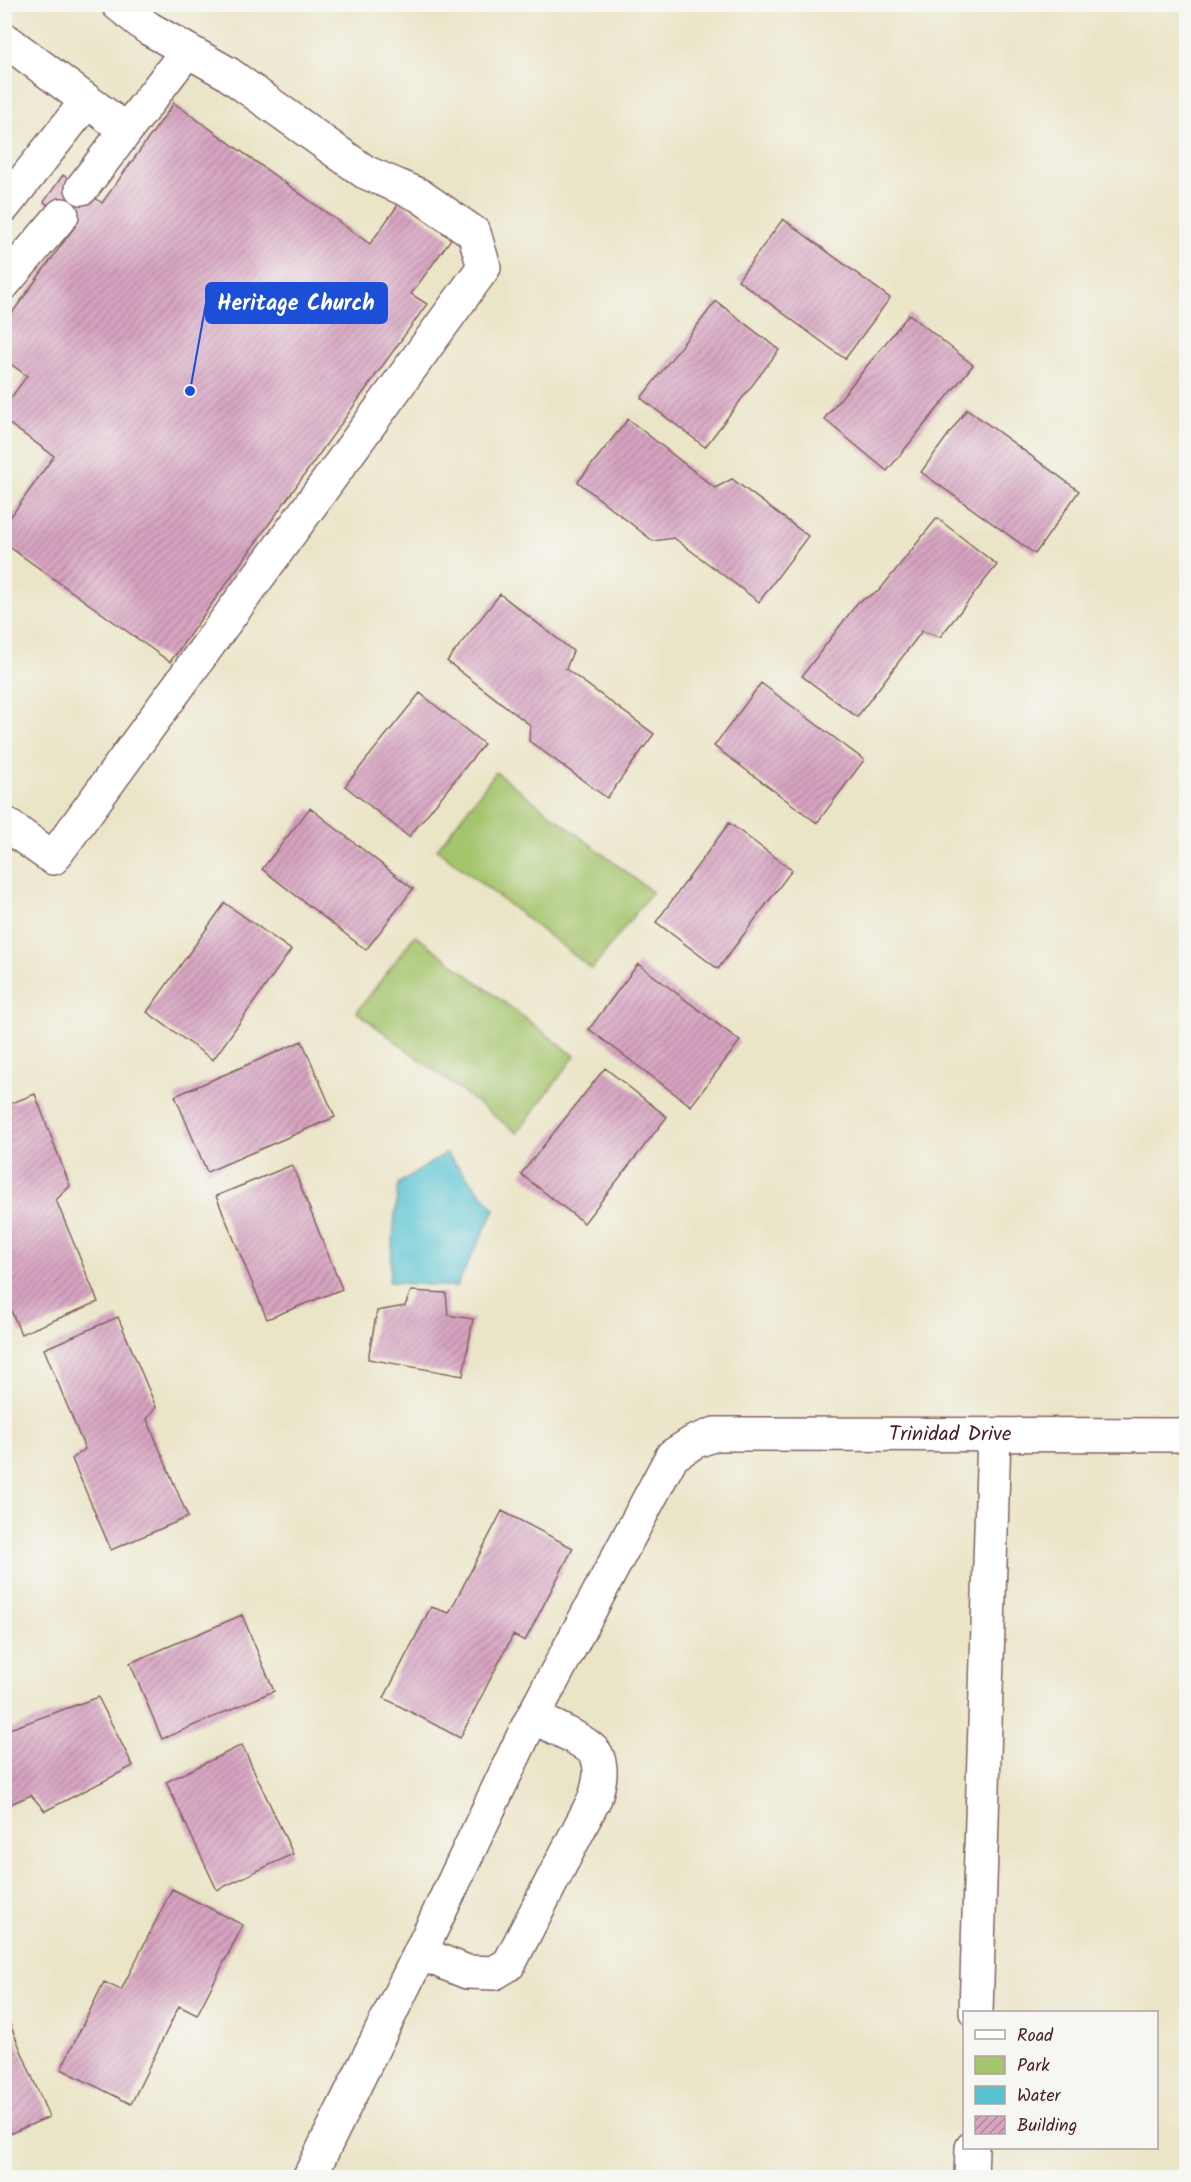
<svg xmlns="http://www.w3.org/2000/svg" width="1191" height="2182" font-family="Kalam,sans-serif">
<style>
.green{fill:#a5c56d;stroke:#78724c;stroke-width:1.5}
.water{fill:#57c3d1;stroke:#50717e;stroke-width:1.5}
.building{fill:url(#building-hatch)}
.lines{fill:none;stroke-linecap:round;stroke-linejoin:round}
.minor-casing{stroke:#826462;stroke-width:36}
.minor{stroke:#fff;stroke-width:33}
.labels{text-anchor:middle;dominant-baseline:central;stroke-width:6;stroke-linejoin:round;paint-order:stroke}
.street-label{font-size:21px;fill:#4a1f2b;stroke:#f6f6f2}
.leader{fill:none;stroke:#1d4ed8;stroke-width:2}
.callout-dot{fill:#1d4ed8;stroke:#f6f6f2;stroke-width:2}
.callout{fill:#1d4ed8;stroke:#1d4ed8;stroke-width:2}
.callout-label{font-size:22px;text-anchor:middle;font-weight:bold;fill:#fff}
</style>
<defs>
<pattern id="building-hatch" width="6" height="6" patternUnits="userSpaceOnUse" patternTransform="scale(1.5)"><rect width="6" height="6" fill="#d7a4c1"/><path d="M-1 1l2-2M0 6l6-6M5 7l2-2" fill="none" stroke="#b0859d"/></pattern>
</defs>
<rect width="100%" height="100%" fill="#f6f6f2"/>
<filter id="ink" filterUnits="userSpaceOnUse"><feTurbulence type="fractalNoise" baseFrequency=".0167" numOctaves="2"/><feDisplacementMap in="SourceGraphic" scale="12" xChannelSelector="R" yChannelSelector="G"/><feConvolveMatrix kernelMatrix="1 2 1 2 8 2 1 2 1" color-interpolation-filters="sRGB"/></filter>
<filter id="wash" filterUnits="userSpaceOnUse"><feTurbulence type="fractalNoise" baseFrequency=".008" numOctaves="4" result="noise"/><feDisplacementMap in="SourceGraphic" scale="24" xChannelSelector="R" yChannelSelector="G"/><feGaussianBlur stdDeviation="1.35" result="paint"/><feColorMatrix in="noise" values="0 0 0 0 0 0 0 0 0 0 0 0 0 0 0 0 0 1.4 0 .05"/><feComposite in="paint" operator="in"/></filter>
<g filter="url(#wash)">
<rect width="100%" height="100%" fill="#ebe5c8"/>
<path class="green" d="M496,772L652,892L592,969L437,849Z
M415,935L575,1056L517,1133L357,1012Z"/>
<path class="water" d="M446,1153L495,1209L456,1287L389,1282L398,1184Z"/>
<g id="blocks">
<path class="building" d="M174,103L370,244L400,202L451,239L411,294L427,304L170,662L4,543V526L54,456L4,420V407L27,376L4,359V324L76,225L44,202L63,175L102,203Z
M783,219L890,298L845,359L738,280Z
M716,301L779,350L705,447L641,398Z
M909,314L973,365L887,471L824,419Z
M967,409L1079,491L1035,554L921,472Z
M628,419L715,488L732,479L808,536L759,602L674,538L653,541L578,482Z
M937,518L997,565L940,637L922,631L857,717L802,676L858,602L879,591Z
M500,594L573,651L566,669L654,734L607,798L529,741L530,725L447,661Z
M761,683L864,760L817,823L714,746Z
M420,693L484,744L409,837L345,786Z
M310,808L413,889L366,950L262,869Z
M729,823L792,870L718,969L656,922Z
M225,903L291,950L213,1060L147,1012Z
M638,964L740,1041L691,1106L589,1029Z
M302,1041L335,1117L207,1172L175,1096Z
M605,1068L667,1117L584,1223L521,1174Z
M35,1094L70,1186L56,1200L98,1302L21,1334L4,1294V1106Z
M292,1165L342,1289L267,1319L216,1196Z
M411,1291L446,1293L448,1315L473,1319L463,1376L368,1359L377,1311L405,1306Z
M118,1317L156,1407L147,1419L188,1517L111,1550L72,1459L85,1449L44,1349Z
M502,1511L573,1548L525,1641L513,1635L460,1738L384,1698L431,1607L449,1613Z
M242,1615L274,1691L162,1739L130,1663Z
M98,1697L133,1766L45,1811L31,1795L4,1807V1731Z
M242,1745L293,1854L217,1890L166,1782Z
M172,1889L243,1925L197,2015L179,2006L131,2104L61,2069L104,1982L121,1990Z
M4,2010L49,2117L4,2136Z"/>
</g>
</g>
<g filter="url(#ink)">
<use href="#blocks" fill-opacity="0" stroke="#826462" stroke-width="1.5"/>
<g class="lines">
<g class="minor-casing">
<g id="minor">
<path d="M4,39L126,130"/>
<path d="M82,188L187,51"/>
<path d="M4,206L87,101"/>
<path d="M4,283L62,215"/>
<path d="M4,823L53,858L484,267L474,233L419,195L365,172L227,73L148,28L118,4"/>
<path d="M420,1953L467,1972L494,1973L509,1964L595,1798C599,1784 603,1770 597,1756C592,1743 547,1724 533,1717"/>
<path d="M976,2012L994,1435"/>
<path id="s1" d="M309,2178L420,1953L528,1726L672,1456L694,1442L715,1434L1186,1435"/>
<path d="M971,2178L972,2148"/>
</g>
</g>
<use href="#minor" class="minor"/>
</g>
</g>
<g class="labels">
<g class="street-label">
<text stroke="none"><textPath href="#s1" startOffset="1092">Trinidad Drive</textPath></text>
</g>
</g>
<path class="leader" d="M190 391L206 303"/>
<circle class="callout-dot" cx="190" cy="391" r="6"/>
<rect class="callout" x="206" y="283" width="181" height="40" rx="6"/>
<g class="callout-label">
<text x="296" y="310">Heritage Church</text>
</g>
<rect width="1191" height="2182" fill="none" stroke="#f6f6f2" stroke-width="24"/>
<rect x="963" y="2011" width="195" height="138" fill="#f6f6f2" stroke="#b1a0a2" stroke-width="1.5"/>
<rect x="975" y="2030" width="30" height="9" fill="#ffffff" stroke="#b1a0a2" stroke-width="1.5"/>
<text x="1017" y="2041" font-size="18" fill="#4a1f2b">Road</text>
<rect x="975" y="2056" width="30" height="18" fill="#a5c56d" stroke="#b1a0a2" stroke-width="1.5"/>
<text x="1017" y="2071" font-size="18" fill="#4a1f2b">Park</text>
<rect x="975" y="2086" width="30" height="18" fill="#57c3d1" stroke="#b1a0a2" stroke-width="1.5"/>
<text x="1017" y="2101" font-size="18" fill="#4a1f2b">Water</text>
<rect x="975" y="2116" width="30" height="18" fill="url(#building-hatch)" stroke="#b1a0a2" stroke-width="1.5"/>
<text x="1017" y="2131" font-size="18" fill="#4a1f2b">Building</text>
</svg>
